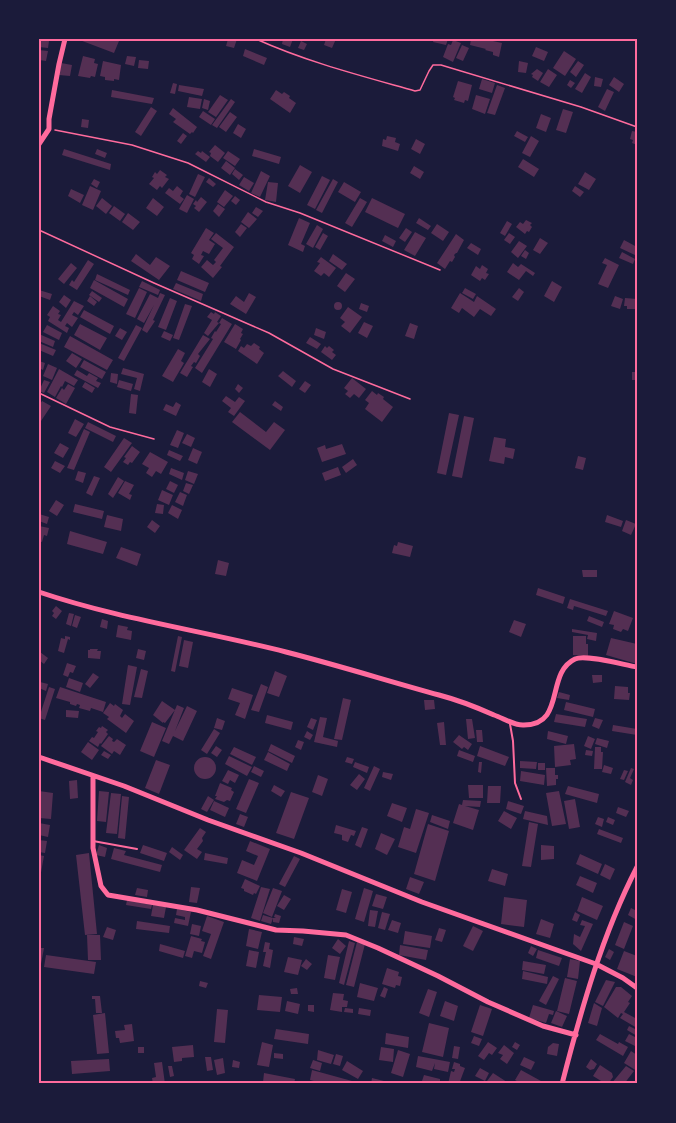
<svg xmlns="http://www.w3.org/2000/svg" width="676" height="1123" font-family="Barlow,sans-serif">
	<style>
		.building { fill: #542f53 }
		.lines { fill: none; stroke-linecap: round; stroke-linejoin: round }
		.path { stroke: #ff6b9d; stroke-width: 1.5 }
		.service { stroke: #ff6b9d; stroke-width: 2 }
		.minor { stroke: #ff6b9d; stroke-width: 5 }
		.neatline { fill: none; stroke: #ff6b9d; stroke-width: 2 }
	</style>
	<rect width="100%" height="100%" fill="#1b1b3a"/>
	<path class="building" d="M77,39H113L119,41L114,53Z
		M228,39H237L234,48L226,46Z
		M283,39H293L290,47L282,44Z
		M326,39H336L332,48L324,45Z
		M434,39H448L446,45L433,42Z
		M471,39H484L502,43L499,57L493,55V52L485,50L486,49L470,45Z
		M39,40L49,41L48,48L39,47Z
		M453,40L461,43L453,62L443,57L448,44L451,45Z
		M301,41L307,44L304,50L298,48Z
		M462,45L469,48L463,61L456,58Z
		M536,47L548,52L544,61L532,56Z
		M245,49L267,58L264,65L243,56Z
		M39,50L48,51L46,61L39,60Z
		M564,51L576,59L565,76L553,68Z
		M83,56L95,59L94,63L98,64L95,77L91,76L90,78L78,76Z
		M127,56L136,57L134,66L125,64Z
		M139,60L149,61L148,69L138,68Z
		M103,61L121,65L119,80L114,79V81L105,80V77L100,76Z
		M519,61L528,63L526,73L518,72Z
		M578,61L584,65L576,77L570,72Z
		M61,63L72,65L70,76L59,75Z
		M537,69L543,73L538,81L532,77L533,75L531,74Z
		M548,69L557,75L549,87L540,82Z
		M585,73L591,77L582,93L575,89Z
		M595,77L603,79L601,87L594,86Z
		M614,77L624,84L619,92L609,85Z
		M482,79L495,83L492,93L479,89Z
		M570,80L575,83L571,88L567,85Z
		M458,81L472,85L468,101L465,100L464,103L454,100L455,98L453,97Z
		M173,83L177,84L175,94L170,93Z
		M179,85L204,89L202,96L178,91Z
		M497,85L505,88L495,115L487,113Z
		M607,89L614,92L605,111L598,107Z
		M112,90L154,98L152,104L111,97Z
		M276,90L282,94L284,92L290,96L289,98L296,103L290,113L270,99Z
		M220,95L228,100L216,117L208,112Z
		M476,95L490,99L485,114L472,109Z
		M189,97L202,99L200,109L187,107Z
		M204,99L210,101L208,110L202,108Z
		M231,99L235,102L217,128L212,125Z
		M151,107L157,111L141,136L135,132Z
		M173,108L197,127L193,133L192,132L190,134L173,122L176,119L169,114Z
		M563,109L573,112L566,133L556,130Z
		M203,111L215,119L211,125L199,117Z
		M230,112L237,117L226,132L219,127Z
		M541,114L551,118L546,132L536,128Z
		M82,119L89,120L88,128L81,127Z
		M238,124L246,129L241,138L233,133Z
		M517,131L528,137L525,142L514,136Z
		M632,131L637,132V145L632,143L633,140L630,139Z
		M183,133L187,136L181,144L177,141Z
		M387,136L396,138L395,142L400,144L398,151L382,146L383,139L386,140Z
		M531,136L539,141L530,157L522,153Z
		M416,139L425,144L420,154L411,149Z
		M215,145L225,153L218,162L210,156L211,153L209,152Z
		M64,149L111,164L110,170L62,155Z
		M97,149L107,153L105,158L95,154Z
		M254,149L281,157L279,164L252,156Z
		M198,151L201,153L202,151L210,157L206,162L195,154Z
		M228,151L240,159L235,166L223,158Z
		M523,159L539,169L534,177L518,167Z
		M226,161L235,168L230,175L221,168Z
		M300,165L312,172L300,193L288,186Z
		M414,166L424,172L420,179L410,173Z
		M235,169L243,175L239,180L232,174Z
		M160,170L167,175L165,177L169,179L162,188L160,186L157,190L149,184L154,178L152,177L155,172L157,174Z
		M261,171L270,176L260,197L251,193Z
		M585,172L596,179L589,190L578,184Z
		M198,174L205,177L195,197L189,194Z
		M322,176L330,180L315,209L307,205Z
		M244,177L254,183L249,191L239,185Z
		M209,178L216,184L213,187L206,182Z
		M94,179L100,182L97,188L91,184Z
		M333,179L338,182L322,213L316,210Z
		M268,182L278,183L276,202L265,200Z
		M344,182L361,192L355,202L338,192Z
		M90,186L101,191L93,210L82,205Z
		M177,186L183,191L180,196L184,199L180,204L165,193L169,188L173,191Z
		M575,186L584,192L580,197L572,191Z
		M71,189L84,195L80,203L68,196Z
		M225,190L233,196L224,207L217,202Z
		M187,195L194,199L187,213L179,209Z
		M235,196L240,200L236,205L231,201Z
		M201,197L207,202L199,212L194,208L196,206L193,204L196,200L197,202Z
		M102,198L112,206L106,214L96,206Z
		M153,198L164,207L157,216L146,208Z
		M360,198L367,202L352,227L345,223Z
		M372,198L405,214L398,228L365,212Z
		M218,204L225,209L219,217L213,211Z
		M114,206L125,214L120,221L109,213Z
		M256,207L263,211L258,217L252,213Z
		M248,212L257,219L249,228L241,222Z
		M128,213L140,222L133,230L122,222Z
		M299,218L310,223L301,244L305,246L303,252L288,245Z
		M419,218L431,226L428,230L416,223Z
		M526,220L532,223L530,225L532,227L529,232L527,231L525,234L516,227L520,222L523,224Z
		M507,221L512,224L505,236L500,233Z
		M241,224L247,228L240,237L235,232Z
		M437,224L449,232L443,241L431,233Z
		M317,225L323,229L313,248L306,244Z
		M206,228L214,233L209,240L215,244L209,254L203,251L201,255L204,256L199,264L192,259L194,255L191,253Z
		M406,228L412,232L405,242L399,238Z
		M415,232L426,238L415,256L404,250Z
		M216,233L234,247L220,266L222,267L213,278L201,267L207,260L213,265L216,262L214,260L223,248L211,239Z
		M323,233L328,236L320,250L315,247Z
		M509,233L515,237L510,244L504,240Z
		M456,234L464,240L457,253H456L454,255L455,257L452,262L450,261L445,269L437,263Z
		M385,235L396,241L393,247L382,241Z
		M540,238L548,243L540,254L533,250Z
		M624,240L637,247V256L620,248Z
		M519,241L527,246L518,258L511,252Z
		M471,243L481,249L478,255L467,248Z
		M525,250L529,253L526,259L521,256Z
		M622,252L635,259L633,264L619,258Z
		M136,254L150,265L156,257L170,266L159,280L131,261Z
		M333,254L347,264L342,270L329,261Z
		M321,257L336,268L329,277L324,273L321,276L314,271L320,263L317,262Z
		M605,258L619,265L608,288L598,284L607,265L602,263Z
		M88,260L94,264L77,290L69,285L72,280L74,282Z
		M71,263L77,268L64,284L58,279Z
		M513,263L518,267L521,264L535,273L533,276L526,271L519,280L507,272Z
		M482,265L488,269L486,273L489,274L485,280L482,278L480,281L471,275L476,266L480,269Z
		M181,271L209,283L205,292L177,280Z
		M346,273L355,279L345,292L337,286Z
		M97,274L130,290L128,295L95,280Z
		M94,280L128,299L124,307L90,288Z
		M142,281L160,290L158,295L139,287Z
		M552,281L562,287L554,302L544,296Z
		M176,283L203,294L201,301L173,289Z
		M139,288L147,292L135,318L126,314Z
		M465,288L476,294L473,299L462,293Z
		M519,288L524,292L518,301L512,297Z
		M39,290L52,294L50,300L39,296Z
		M92,291L102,298L99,302L89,295Z
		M160,293L165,295L153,320L155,321L147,333L142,330L154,305L144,323L137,319L150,294L158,298Z
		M249,293L256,297L246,314L230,304L236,296L244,302Z
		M460,293L474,302L477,296L496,309L491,316L480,309L474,317L462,308L459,313L451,308Z
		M64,295L71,300L66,308L59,302Z
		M90,296L97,302L94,306L87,301Z
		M615,296L623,299L620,309L611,306Z
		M170,298L177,301L166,330L158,327Z
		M625,298L637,299V309H627V306H624Z
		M74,301L84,306L78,315L74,312L72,315L78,318L72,327L67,323L65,326L69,328L67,333L48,321L50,317L47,315L53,306L60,311L58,314L61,315L58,320L61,322Z
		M334 306a4 4 0 1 1 8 0a4 4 0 1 1-8 0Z
		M361,303L369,306L367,312L359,309Z
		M185,304L192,306L179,340L173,338Z
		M348,307L362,317L350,333L341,326L345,322L340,318Z
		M84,310L114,326L110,334L80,317Z
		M211,312L214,314L215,312L221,316L217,322L219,323L208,336L204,333L212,320L207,317Z
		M222,318L232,324L202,373L195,368L213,339L211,338L215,331L216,332L221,324L219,323Z
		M364,322L373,326L367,338L358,333Z
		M410,323L418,326L414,339L405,336Z
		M80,324L107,338L100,350L74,335Z
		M235,324L243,329L241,333L243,334L240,339L241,340L236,349L224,342Z
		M47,325L62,333L59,340L43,332Z
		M136,325L142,328L124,361L118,358Z
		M120,328L127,332L122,340L115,336Z
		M316,328L326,332L324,339L314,335Z
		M164,331L173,335L170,341L161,337Z
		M39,334L55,341L53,347L39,341Z
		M203,335L210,339L198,354L200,356L196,363L194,362L191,366L193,367L187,377L180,373Z
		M70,336L113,360L107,370L64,347Z
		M310,337L321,344L317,349L306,343Z
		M39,343L56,350L53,356L39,350Z
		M254,343L260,347L259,349L264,353L257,364L238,351L241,346L244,348L247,344L251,346Z
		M325,346L327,348L329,346L334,350L332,352L336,355L332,360L321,352Z
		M178,349L185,353L181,361L184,363L173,382L162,376Z
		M72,353L82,359L76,368L66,361Z
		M84,360L106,372L102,379L80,367Z
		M39,361L45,363L43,370L39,368Z
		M48,364L57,368L52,380L43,376Z
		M123,368L144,374L140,391L134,389L137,378L121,374Z
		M59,369L78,380L74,386L65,381L62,387L61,386L55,397L47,392Z
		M209,369L217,374L210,387L202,382Z
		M77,370L87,376L89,373L98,378L96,381L101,383L98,388L74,375Z
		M283,371L296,381L292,387L278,376Z
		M632,372H637V380H632Z
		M111,373L118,374L117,384L110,382Z
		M352,378L366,389L359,398L354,394L350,398L345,394L348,391L344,388Z
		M44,380L50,382L44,393L39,391Z
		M119,380L133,384L131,391L117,387Z
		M305,381L311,385L305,393L299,389Z
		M85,382L95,388L92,393L82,387Z
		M68,384L75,388L66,404L56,398L62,388L64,390Z
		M238,384L243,388L239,393L235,389Z
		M372,391L377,395L378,393L384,397L383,399L393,407L382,422L365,409L369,403L365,400Z
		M131,394L138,395L136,414L129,413Z
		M226,396L235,402L239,397L245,401L234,416L228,412L231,408L222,401Z
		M42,401L51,406L41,421L39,419V406Z
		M275,401L283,407L281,411L272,405Z
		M176,402L181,405L176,416L163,410L166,404L173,407Z
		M240,412L266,432L274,422L285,430L270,450L232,422Z
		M449,413L459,415L446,475L437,473Z
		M464,416L474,418L462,478L452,476Z
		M75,419L84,424L76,437L68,433Z
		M88,422L116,436L113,442L85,428Z
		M84,429L90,432L74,470L67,468Z
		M177,430L184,433L178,448L170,445Z
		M187,434L195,438L191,447L182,443Z
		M494,437L506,439L505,447L515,449L513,459L505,457L504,464L489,461Z
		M124,438L132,443L111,472L104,467Z
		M60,443L69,448L63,458L54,453Z
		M342,444L346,454L322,462L317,448L325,445L326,449Z
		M132,446L140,452L132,463L130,462L128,465L123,462L126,458L124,457Z
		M193,448L202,452L197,464L188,460Z
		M169,450L183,456L180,461L167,455Z
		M150,452L168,462L161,474L156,471L152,477L146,473L149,468L142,464Z
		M578,456L586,458L583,470L575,468Z
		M353,459L357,465L346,473L342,467Z
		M55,461L65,466L60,473L51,468Z
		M338,467L341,475L325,481L322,473Z
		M171,468L184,473L182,480L169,474Z
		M78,471L86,473L83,483L75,480Z
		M188,471L198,474L194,484L185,480Z
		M94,476L100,478L92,496L86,493Z
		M118,477L124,481L113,498L108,494Z
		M125,481L134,485L129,494L132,495L130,500L118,493Z
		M170,481L178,485L174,493L166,489Z
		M186,483L193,485L189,494L183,491Z
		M162,490L173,495L169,505L158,500Z
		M180,492L187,495L183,506L175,502Z
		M56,500L64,505L57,516L49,511Z
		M75,504L104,511L102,519L73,512Z
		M157,504L164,505L163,514L155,513Z
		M172,505L182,510L178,519L168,513Z
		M39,514L49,517L47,524L39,521Z
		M107,515L123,519L121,531L104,527Z
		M607,515L623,521L621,527L605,522Z
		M152,520L160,526L155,533L147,527Z
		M626,520L636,524L631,535L622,531Z
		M39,526L49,528L47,536L44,535L42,542L39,541Z
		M70,531L107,542L103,554L67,544Z
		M398,542L413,546L410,557L392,553L394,545L397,546Z
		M121,547L141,554L137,566L116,558Z
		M218,560L229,563L226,576L215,574Z
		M582,570H597V577H583Z
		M538,588L565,597L563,604L536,595Z
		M570,599L608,611L606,616L574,606L573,610L567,608Z
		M56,606L62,611L56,619L52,616L54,613L52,611Z
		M614,611L633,618L628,631L623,629L621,632L613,629L614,625L609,624Z
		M69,613L74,614L71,626L66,624Z
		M75,615L81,617L77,628L72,626Z
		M589,616L604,622L602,627L587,621Z
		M102,619L108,621L107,629L100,627Z
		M514,620L526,624L521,637L509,632Z
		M118,625L128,627L127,630L132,631L131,640L116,637Z
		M572,629L597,633L596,641L587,639L588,635L572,632Z
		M65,636L70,637V640L68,639L64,653L58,651L61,638L65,639Z
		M178,636L182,637L175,672L171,671Z
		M573,636H586V644H588V656L573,655Z
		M611,638L637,644V664L606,655Z
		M184,640L193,642L188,668L179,666Z
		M90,649H98L97,651H101L100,659L88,658V650H90Z
		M138,649L146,651L144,660L136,658Z
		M40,652L48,658L44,664L39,660Z
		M67,663L76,666L73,673L70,672L68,677L63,675Z
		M128,665L137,667L130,705L122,704Z
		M141,669L148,671L142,698L134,697Z
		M275,671L287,676L279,697L267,693Z
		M93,673L99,677L90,688L85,684Z
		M592,675H602V682L593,683Z
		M69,678L83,683L80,692L66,687Z
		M40,682L48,684L46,691L39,688Z
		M261,684L268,687L259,712L251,710Z
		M615,686L628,687V693H630L629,700L614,699Z
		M49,687L55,689L45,720L39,718Z
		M60,687L106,702L103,712L91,708L90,711L79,708L80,705L77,704L76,706L70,704V702L56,698Z
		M232,688L253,695L245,719L235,715L240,703L228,699Z
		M559,692L570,695L569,700L557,698Z
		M343,698L351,700L342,740L334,739Z
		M424,700H434L435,709L425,710Z
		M162,701L175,710L165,723L163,722V723L153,715Z
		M566,702L595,709L593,717L564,710Z
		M110,703L114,706L115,704L123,710L120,716L122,718L125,714L134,721L126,733L107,719L109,717L103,713Z
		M177,705L184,708L175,731L187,706L197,711L183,741L173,736L169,744L162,741Z
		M66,710L79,711L78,718L66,717Z
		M556,714L587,719L585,727L554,722Z
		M267,715L293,722L291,730L265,723Z
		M320,717L327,718L323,737L338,741L337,747L314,742Z
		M217,718L225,721L222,730L214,728Z
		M311,718L317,720L313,730L307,727Z
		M595,718L603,720L599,729L592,726Z
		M466,719H472L475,738L468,739Z
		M152,722L166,728L154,757L140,751Z
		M444,722L446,745H440L437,723Z
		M613,725L637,729V735L612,731Z
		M102,726L108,730L106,732L108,734L101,744L100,743L98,747L89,741L92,737L94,738L98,732L96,731L99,727L101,728Z
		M214,729L220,733L207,754L201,750Z
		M476,730H482L483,742H477Z
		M307,731L313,735L310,740L304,737Z
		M548,731L568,736L566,744L547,739Z
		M459,735L472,744L468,750L464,747L462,749L453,742Z
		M109,736L113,739L112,741L114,742L117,739L126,745L120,755L114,751L112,754L101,746Z
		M588,736L595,739L591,749L584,746Z
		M597,738L609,741L607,748L595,744Z
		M298,740L304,742L301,750L295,747Z
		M88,742L99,750L92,760L81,752Z
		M271,744L295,756L292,763L268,751Z
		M574,744L576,759L570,760L571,765L555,767L554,746Z
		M216,746L222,750L217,757L211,753Z
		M480,746L509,757L505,766L477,756Z
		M234,747L256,757L252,765L230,754Z
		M595,747H601V752H603L602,769H594Z
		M459,750L475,756L473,762L457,756Z
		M586,750L593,751L592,756L585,755Z
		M104,751L111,755L108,759L101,755Z
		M268,752L290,764L287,771L264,760Z
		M229,756L252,767L247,776L225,764Z
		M194 768a11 11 0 1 1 22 0a11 11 0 1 1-22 0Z
		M347,757L354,759L352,764L345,762Z
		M156,760L170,765L159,794L145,788Z
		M520,761L537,762L536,769L520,768Z
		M355,762L369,767L367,773L353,767Z
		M479,762H482L481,773L478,772Z
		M538,763H545V770H538Z
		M604,765L613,768L611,774L602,772Z
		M254,766L264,771L261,777L251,772Z
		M374,766L380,769L370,791L364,788Z
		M546,768H555V775H558V779H556V785L547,786Z
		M631,768L634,769L630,778L633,780L631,785L625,782Z
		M228,770L239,775L235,783L230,780L228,784L222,781Z
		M624,770L628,771L624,780L620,779Z
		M521,771L545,775L544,785L520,781Z
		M383,772L393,774L391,780L382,777Z
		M359,774L365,779L357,790L350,785Z
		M318,775L328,779L322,796L312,792Z
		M249,779L259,783L246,813L236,809Z
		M77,780L78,798L70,799L69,781Z
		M220,783L232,788L231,790L234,792L230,801L227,800L224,802L215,799L217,796H215Z
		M274,785L285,791L281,797L271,791Z
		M468,785H483V798H469Z
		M488,786H501L500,803H487Z
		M568,786L599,794L597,803L565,794Z
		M39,791L53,793L51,819L39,818Z
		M99,791L109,792L106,822L97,821Z
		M559,791L566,824L552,826L546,793Z
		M291,792L309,798L294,839L276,833Z
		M111,793L121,794L117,834L106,833Z
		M122,796L129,797L125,839L118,838Z
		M208,796L214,800L207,812L201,809Z
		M575,799L580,827L569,829L564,801Z
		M463,800L481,801L480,807L465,806L479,810L473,830L453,823L459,804L462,805Z
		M214,801L229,808L225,817L210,810Z
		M508,801L524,806L521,814L506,809Z
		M392,803L407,808L402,822L387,816Z
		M618,807L629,811L626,817L616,813Z
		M416,809L429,813L416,853L398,847L404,827L410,829Z
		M504,811L517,818L511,829L498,821Z
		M525,811L547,816L548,825L523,819Z
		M240,814L248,817L244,827L236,824Z
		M432,815L450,821L448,829L430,822Z
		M598,817L604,819L602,827L595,824Z
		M608,817L615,820L613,825L606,822Z
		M529,822L538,824L531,867L522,866Z
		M39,823L50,825L48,837L39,835Z
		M428,824L449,831L435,881L414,874Z
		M336,825L356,831L354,836L351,835L348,842L342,840V835L334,833Z
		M362,827L368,829L361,848L355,845Z
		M200,828L206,832L202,838L203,841L197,849L202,852L197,859L184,850Z
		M599,829L623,838L621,843L597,834Z
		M381,833L395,839L387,855L375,849Z
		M39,840L47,841L45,853L39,852Z
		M250,841L270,849L257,881L237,873L242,860L254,865L258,856L246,851Z
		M99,845L107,848L105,857L96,855Z
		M143,845L167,853L164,861L140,853Z
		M541,845L554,846V859L541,860Z
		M172,847L183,855L180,860L169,852Z
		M114,848L126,851L124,855L162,865L160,872L111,859Z
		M89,853L97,934L85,935L76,855Z
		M205,853L228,858L227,864L204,860Z
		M580,854L602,864L598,874L576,864Z
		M39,855L44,856L40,878H39Z
		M294,856L300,859L285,887L279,884Z
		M605,864L615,869L610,880L600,875Z
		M492,869L508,874L505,886L488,881Z
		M580,876L597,883L593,893L576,885Z
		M410,877L424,882L419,894L406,889Z
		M245,879L260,886L256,894L254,893L253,895L244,891V889L241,888Z
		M191,887L200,888L197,903L189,902Z
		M261,887L270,889L260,921L251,918Z
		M137,888L148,890L147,897L135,895Z
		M273,888L282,891L272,917L263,913Z
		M364,888L373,891L364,922L355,919Z
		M342,889L352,892L346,913L336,910Z
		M376,894L387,897L383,909L372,906Z
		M284,895L291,899L284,910L277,906Z
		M504,897L527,900L524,927L501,924Z
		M582,897L603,906L597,920L577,911Z
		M127,900L152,905L151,909L126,905Z
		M153,905L166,907L164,918L151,916Z
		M631,908L637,911V920L628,915Z
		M177,909L191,912L188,926L174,923L175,918L185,920V917L176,915Z
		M370,910L378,911L375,927L368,926Z
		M382,912L390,914L385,930L378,928Z
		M575,912L580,915L577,922L572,920Z
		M275,914L281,916L279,923L273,922V918H276L274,917Z
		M263,915L273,918L271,924L261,921Z
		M207,916L224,922L211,959L203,956L211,934L202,931Z
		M541,919L554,924L550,938L536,934Z
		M392,920L401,923L398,933L388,930Z
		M582,920L593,924L581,951L573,944L574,934L580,937L585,926L580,925Z
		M137,921L170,926L169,933L136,929Z
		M624,922L633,926L624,949L615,945Z
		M192,924L201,926L199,936L190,934Z
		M473,926L483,931L473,951L463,946Z
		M107,927L116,930L113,940L103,937Z
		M439,928L446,930L442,942L435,940Z
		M249,929L262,932L258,949L246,946Z
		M405,931L432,936L430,948L403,944Z
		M87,935H100L101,960H88Z
		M191,936L202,939L201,941L205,942L202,953L194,951L192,958L185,956Z
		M294,937L304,939L302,946L293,944Z
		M338,939L346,946L340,954L332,948Z
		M349,941L355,943L344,985L339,983Z
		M265,942L270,943L269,949L273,950L270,968L263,966L266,952H263Z
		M357,942L365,944L354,987L346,985Z
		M160,944L185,951L183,958L159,951Z
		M400,945L428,950L426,960L399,955Z
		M531,946L537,949L533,956L528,953Z
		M39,948H44L41,964H39Z
		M609,949L614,952L610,960L605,957Z
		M249,950L259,952L256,968L246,966Z
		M538,950L562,958L559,966L536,958Z
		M624,951L637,956V977L617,969Z
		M46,955L96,962L94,974L44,967Z
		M328,955L340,957L335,980L324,978Z
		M288,957L302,960L298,975L284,972Z
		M306,959L312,964L307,970L301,966Z
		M570,959L580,961L578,979L567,977Z
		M523,961L546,965L544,974L522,970Z
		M387,968L399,972L398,976L402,977L400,986L396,985L395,988L382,984Z
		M523,971L548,977L547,984L522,979Z
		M553,976L559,979L546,1005L539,1001Z
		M565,978L577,981L569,1014L557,1011Z
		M606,980L615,982L603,1006L595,1002Z
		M200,981L208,983L206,988L199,986Z
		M360,983L378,988L374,1001L357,997Z
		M384,987L388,989L385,998L380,996Z
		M616,987H621L632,996L628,1002L630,1003L624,1012L637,1019V1028L620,1018L623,1014L621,1013L618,1018L604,1007Z
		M297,988L298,994H291L290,989Z
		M428,989L437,992L429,1017L419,1013Z
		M333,993L344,994L343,1000L348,1001L347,1007H342V1012L330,1010Z
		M259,995L282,997L280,1012L257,1010Z
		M92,996H100L102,1013H96L95,999H92Z
		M287,1001L300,1004L298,1014L285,1011Z
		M445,1001L458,1006L454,1021L440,1016Z
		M594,1003L602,1008L597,1026L588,1023Z
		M308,1005H314V1012L308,1011Z
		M480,1005L492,1009L483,1036L471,1032Z
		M533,1005L554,1011L553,1015L549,1014L546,1023L529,1018Z
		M345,1008L353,1009V1013L344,1012Z
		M359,1008L371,1010L370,1016L358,1014Z
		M217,1009L228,1010L225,1043L214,1042Z
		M556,1011L567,1016L562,1027L551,1023Z
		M105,1013L109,1053L97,1054L93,1015Z
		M429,1023L449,1028L443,1057L422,1052Z
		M132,1024L134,1041L120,1043L119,1038H116L115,1031L125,1030L124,1025Z
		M629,1026L637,1030V1036L627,1030Z
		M276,1029L309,1034L308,1044L274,1039Z
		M386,1033L409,1037L408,1048L385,1044Z
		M600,1034L618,1044L619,1042L628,1047L623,1056L596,1040Z
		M629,1034L637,1038V1047L625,1041Z
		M474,1036L482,1039L479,1046L471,1043Z
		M262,1042L273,1045L269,1067L257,1065Z
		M488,1042L497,1048L492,1055L489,1053L484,1060L478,1056Z
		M515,1042L520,1045L517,1050L512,1047Z
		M553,1043L559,1044L557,1056L547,1054L548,1047Z
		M193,1045L194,1057L182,1058V1061L174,1062L172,1047Z
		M504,1045L514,1053L507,1064L500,1059L503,1055L498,1053Z
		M454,1046L460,1047L458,1059L452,1058Z
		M138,1047H144V1053H138Z
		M381,1047L394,1049L393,1062L379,1060Z
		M318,1050L334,1055L331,1064L317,1060Z
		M398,1050L410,1054L403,1077L391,1073Z
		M631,1051L637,1055V1071L624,1063Z
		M274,1053L283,1054V1059L274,1058Z
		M336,1054L343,1056L340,1066L333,1064Z
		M418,1056L450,1062L448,1072L434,1069L435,1063L432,1071L416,1067Z
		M205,1057H211L213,1070L207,1071Z
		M524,1057L535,1062L531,1070L520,1065Z
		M223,1058L225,1073L217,1075L214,1060Z
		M109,1059L110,1071L72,1074L71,1061Z
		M591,1059L597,1064L594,1069L590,1070L586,1067Z
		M233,1060L240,1062L239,1068L232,1067Z
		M313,1060L322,1063L320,1071L310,1068Z
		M347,1061L363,1071L358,1079L342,1070Z
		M162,1062L165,1084H153L152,1078L156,1077L154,1063Z
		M454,1062L460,1064V1066L465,1068L459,1084H448L451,1071L454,1072L455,1069H452Z
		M600,1065L612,1073L613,1077L608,1084H606L593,1076Z
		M168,1066H172L174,1076L170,1077Z
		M626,1066L634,1071L624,1084H611Z
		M480,1068L489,1073L485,1081L475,1076Z
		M312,1070L352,1081L351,1084H325L310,1080Z
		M521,1070L541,1081L539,1084H522L515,1080Z
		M264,1073L295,1079L294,1084H274L263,1082Z
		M493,1073L510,1084H492L487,1081Z
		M424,1075L440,1079V1082L446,1084H421Z
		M372,1078L384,1081L383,1084H371Z"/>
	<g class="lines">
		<path class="path" d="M256,39C307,62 362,76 415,91L420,90L429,71L433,65H441L581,107L637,127
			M55,130L132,145L188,163L266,202L300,213L440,270
			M39,230L154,283L269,333L333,369L410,399
			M39,393L110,427L154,439"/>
		<path class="service" d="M510,724L513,741L515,783L521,799
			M93,841L137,849"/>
		<path class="minor" d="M39,144L49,129V119L59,64L65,39
			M39,592C119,619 204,631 286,652C337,665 388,681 439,695C458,700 476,707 494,715C503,718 515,726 524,725C566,725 545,673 575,659C586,654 624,665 637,667
			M39,757L124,786L208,820L301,853L422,902L596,964L623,978L637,988
			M93,776V848L101,886L108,895L197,910L276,930L303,931L346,935L378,948L438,976L488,1002L543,1026L576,1035
			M562,1084C581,1010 602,935 637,867"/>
	</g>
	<rect width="676" height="1123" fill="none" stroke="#1b1b3a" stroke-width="81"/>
	<rect x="40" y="40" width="596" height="1042" class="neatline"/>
</svg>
